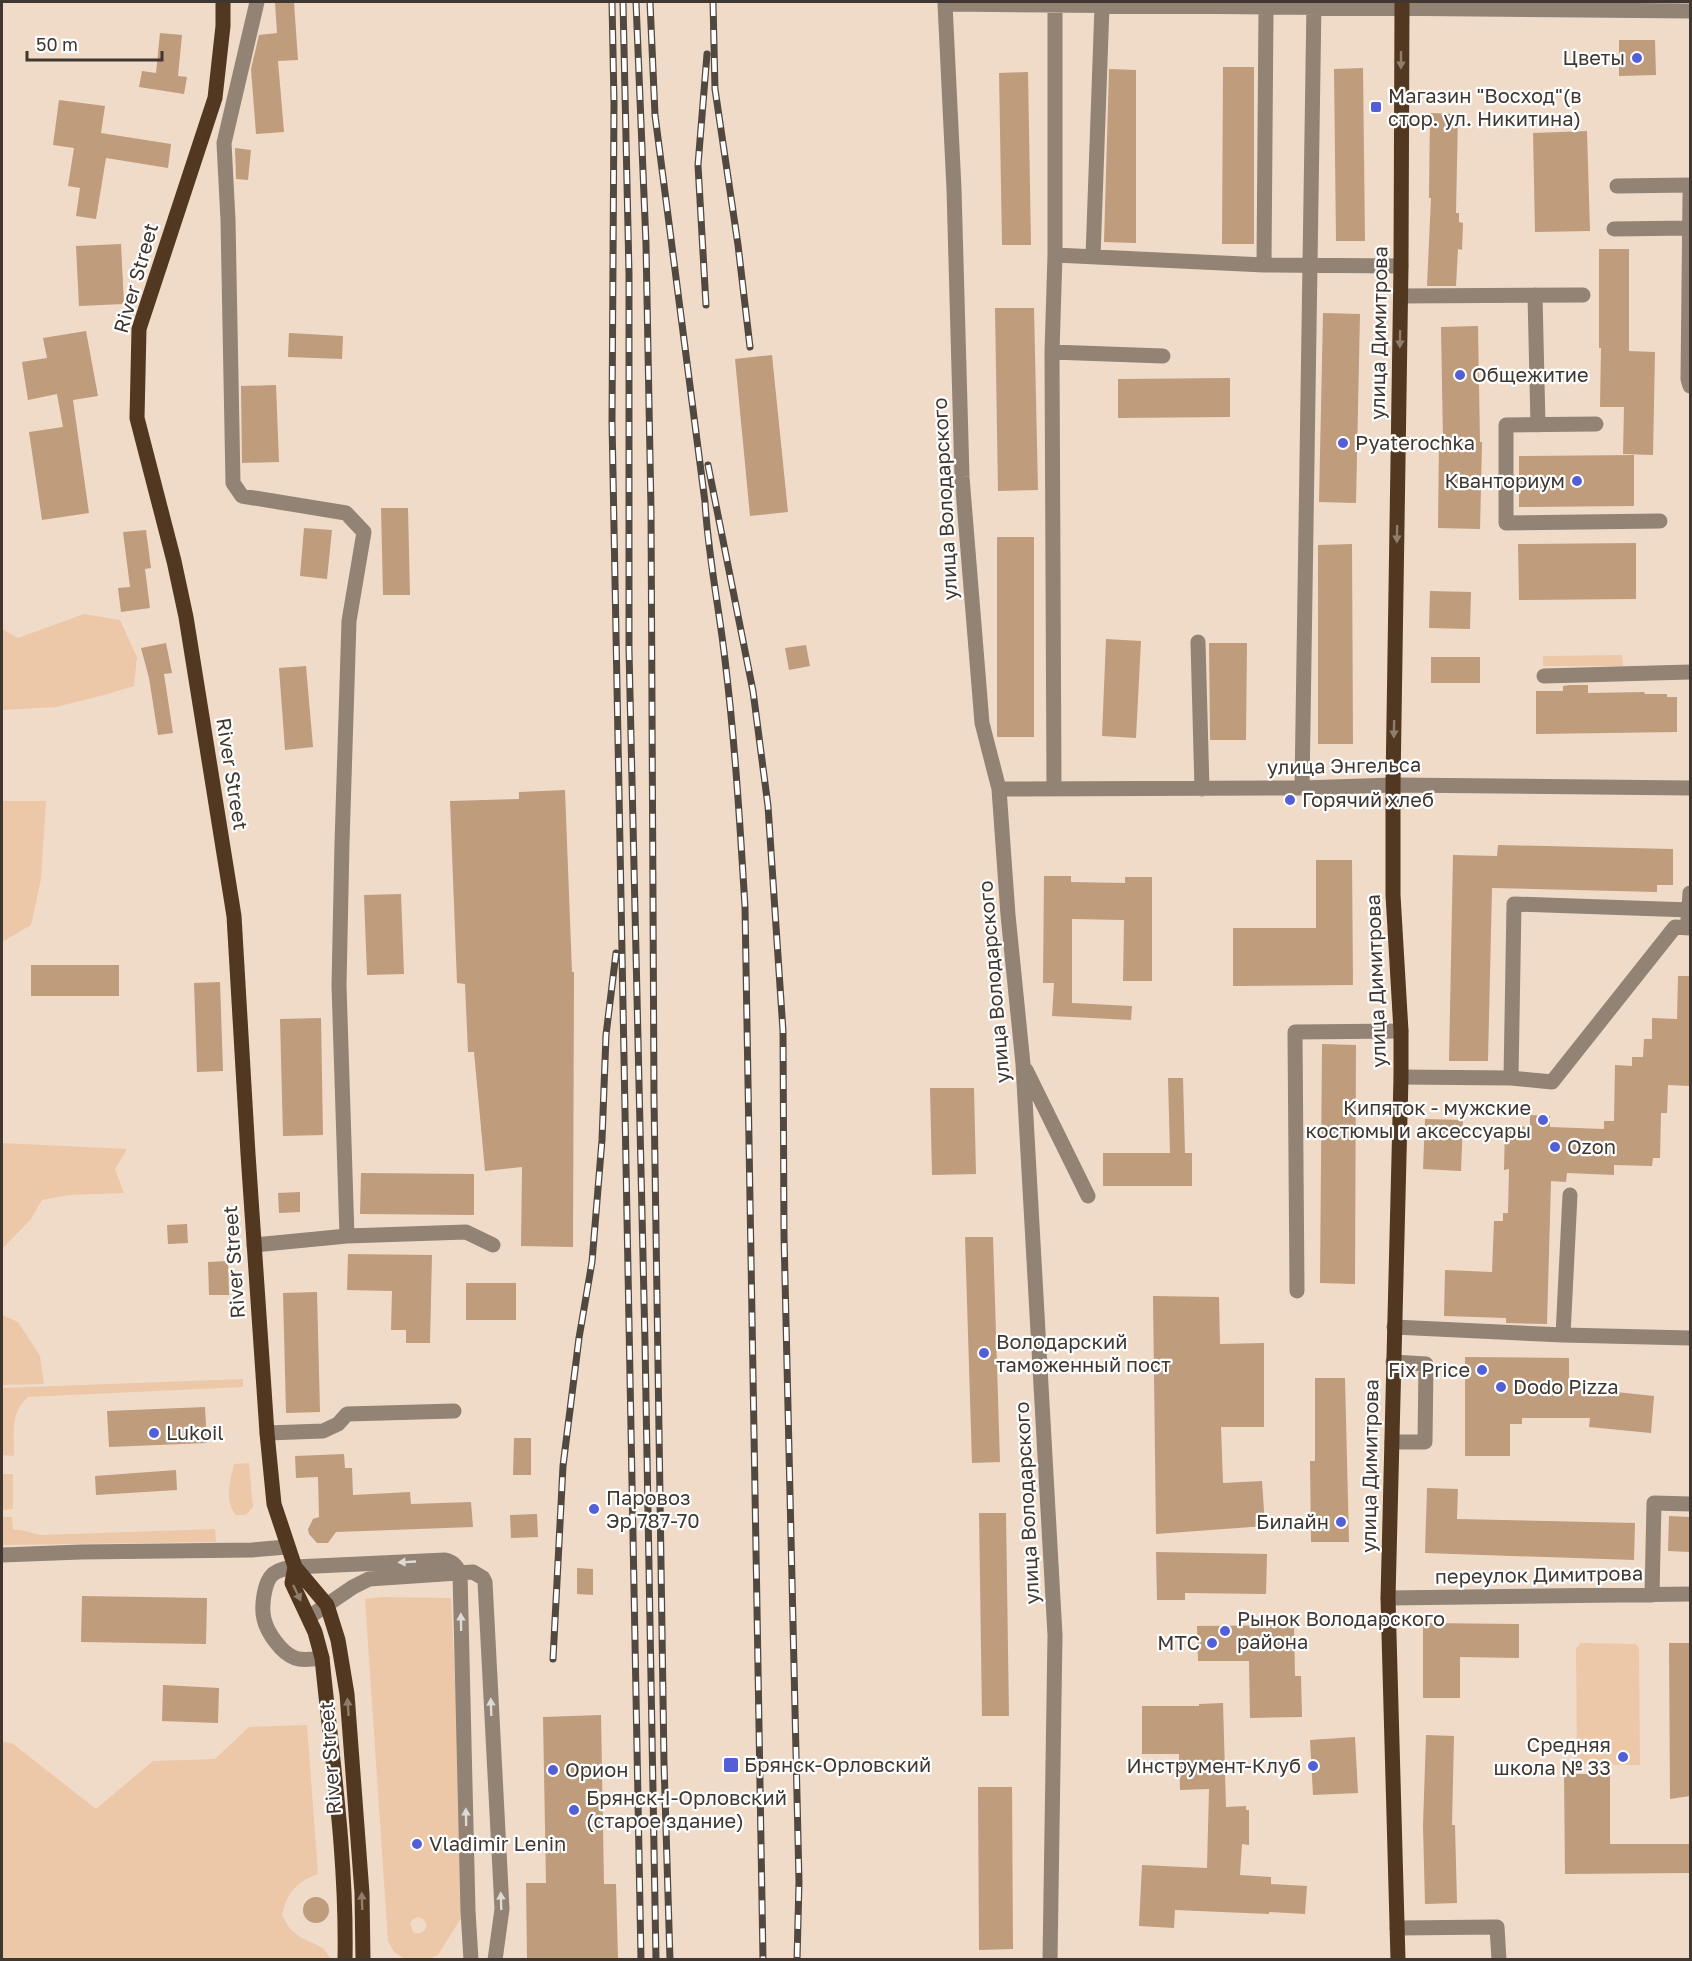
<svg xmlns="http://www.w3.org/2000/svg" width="1692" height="1961" font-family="'Golos Text',sans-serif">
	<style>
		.green { fill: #ecc8a8; fill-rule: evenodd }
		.building { fill: #bf9c7c }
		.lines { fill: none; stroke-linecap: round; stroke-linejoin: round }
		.minor { stroke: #928375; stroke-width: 15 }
		.major { stroke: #523820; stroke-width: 15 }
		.rail-casing { stroke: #514840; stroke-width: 7 }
		.rail { stroke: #fff; stroke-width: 4.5; stroke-dasharray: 14; stroke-linecap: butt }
		.oneway { fill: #8f7e6e }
		.oneway2 { fill: #dedad6 }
		.poi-dot { fill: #535fd6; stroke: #fff; stroke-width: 2 }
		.labels { text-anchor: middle; stroke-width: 4.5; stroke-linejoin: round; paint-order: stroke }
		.poi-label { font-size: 20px; fill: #3f3730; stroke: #fff; text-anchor: start }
		.street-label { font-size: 20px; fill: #3f3730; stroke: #fff }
	</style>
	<rect width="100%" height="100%" fill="#f0dbc9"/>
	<path class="green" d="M84,614L120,620L137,657L134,686L104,695L56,707L2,710V629L18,638Z
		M1622,655L1623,666H1543V656Z
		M46,801L41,879L31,925L2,942V801Z
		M2,1143L127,1149L115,1169L124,1193L69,1195L42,1200L31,1219L2,1249Z
		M2,1315L18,1322L40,1356L44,1384L2,1385Z
		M243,1379V1387L28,1397C10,1412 14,1434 14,1456L2,1455V1388Z
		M249,1463L253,1507L246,1515H236C224,1501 230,1481 234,1464Z
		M2,1474H13V1509L2,1510Z
		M2,1517H12L13,1530C24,1529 32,1534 42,1535L215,1529L216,1542L2,1545Z
		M381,1597L451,1598L461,1804L463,1915L438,1955L428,1959H405L394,1952L388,1941L365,1599ZM418,1917C431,1920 428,1936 414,1933L410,1924L413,1919Z
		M1581,1643L1635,1644L1639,1647L1640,1765L1577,1764L1576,1648Z
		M307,1725L318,1874C296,1882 287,1893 282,1915L290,1929L300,1937L323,1948L331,1959H2V1742L12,1743L96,1809L153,1761L215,1759L249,1727Z"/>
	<path class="building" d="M275,2H294L298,60L278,61L284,132L256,134L251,69L259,35L277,33Z
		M160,33L182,35L178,76L187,77L184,94L139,87L142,71L156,73Z
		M1619,40H1655L1656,75L1619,76Z
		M1223,67H1254V244H1222Z
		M1363,68L1365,241H1336L1334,69Z
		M1109,69L1136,70V243L1104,242Z
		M1028,72L1031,245H1002L999,73Z
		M59,100L105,106L101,133L171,144L168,168L106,158L96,219L76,216L80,188L68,186L74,148L53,145Z
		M1430,113L1458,114L1456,213H1459V222L1463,223L1462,250L1458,249L1456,286H1427L1431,198H1429Z
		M1587,131L1590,231L1535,232L1533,133Z
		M235,148L251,150L248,180L236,179Z
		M121,244L124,304L79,306L76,246Z
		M1599,249H1629V351L1655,352L1653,455L1623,454L1624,407H1600L1601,348H1599Z
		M995,308H1034L1038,490L998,491Z
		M1323,313L1360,314L1356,503L1319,502Z
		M1478,326L1480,442H1482L1480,529L1438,528L1439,441H1443L1441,327Z
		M86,331L98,396L73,400L89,513L42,520L29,432L63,427L57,394L28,400L22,362L47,358L43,338Z
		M289,333L343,336L342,359L288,357Z
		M772,355L788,512L750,516L735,359Z
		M1230,378V417L1118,418V379Z
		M276,385L279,462L242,463L241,386Z
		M1634,455V506L1519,507V456Z
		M381,508H408L410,595H383Z
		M304,528L332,530L327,579L300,576Z
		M146,530L151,568L145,569L150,608L121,612L118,588L130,587L123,532Z
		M997,537H1034V737H997Z
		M1636,543V599L1519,600L1518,544Z
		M1352,544L1353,744H1318V545Z
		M1430,591L1471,592L1470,629L1429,628Z
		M1106,639L1141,641L1136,738L1102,736Z
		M166,643L172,673L164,674L173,733L158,735L149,678L141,648Z
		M1209,643H1247L1246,740H1210Z
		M806,645L810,666L789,670L785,648Z
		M1431,657H1480V683H1431Z
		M306,666L313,747L285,750L279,668Z
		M1570,685H1588V693L1644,692L1645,694H1667V697H1677V732L1536,734V691H1563V686Z
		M565,790L572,972H574L573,1247L521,1246L522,1167L485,1171L474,1052H468L465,984L457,983L450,801L519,799V792Z
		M1498,845L1673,849V885H1657V892L1492,888L1488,1061H1449L1453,855L1497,856Z
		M1316,860H1352L1353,985L1233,986V928H1316Z
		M1044,876H1071V882L1125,883V877H1152V981H1123L1124,920L1072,919V1003L1132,1006L1131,1020L1052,1016L1054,983H1043Z
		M401,894L404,974L367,975L364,895Z
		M31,965H119V996H31Z
		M1678,976H1690V1086L1668,1085L1667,1113H1661L1660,1158H1653L1652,1166L1614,1165V1175L1567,1173L1566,1182L1551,1181L1547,1324L1506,1323V1318L1444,1316L1445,1270L1492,1272L1494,1221H1503V1213H1508L1509,1169L1504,1170L1505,1126L1530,1127V1115L1550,1116V1127L1604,1129V1121H1614L1615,1065L1632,1066V1057H1643L1644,1039H1652V1018L1677,1019Z
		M220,982L223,1071L197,1072L194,983Z
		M321,1018L323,1135L283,1136L280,1019Z
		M1322,1044L1356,1045L1355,1284L1320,1283Z
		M1168,1078H1183L1185,1153H1192V1186H1103V1153H1170Z
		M930,1088H974L976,1174L932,1175Z
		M1425,1119L1463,1120L1461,1171L1423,1169Z
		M361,1173L474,1174V1215L360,1214Z
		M300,1192V1212L279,1213L278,1193Z
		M187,1224L188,1243L168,1244L167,1225Z
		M965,1237H993L1000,1462L972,1463Z
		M348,1254L432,1255L430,1343H406V1330H391L392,1291L347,1290Z
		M228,1261L229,1295H209L208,1262Z
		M466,1283H516V1320H466Z
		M317,1292L320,1412L286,1413L283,1293Z
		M1153,1296L1219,1297L1220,1344L1264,1343V1427H1221L1223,1483L1262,1481L1265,1526L1156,1534Z
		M1465,1357L1569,1358V1387L1654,1396L1651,1433L1589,1427L1590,1418H1522V1424H1510V1456H1465Z
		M1315,1378H1345L1349,1542H1311L1310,1461H1315Z
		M205,1407L207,1443L109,1447L107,1411Z
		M514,1438H531V1475H513Z
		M344,1454L345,1468H352L353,1495L410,1492L411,1504L471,1502L473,1527L336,1532L328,1543H317L309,1534L308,1529L313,1519L319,1517L318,1477L296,1478L295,1456Z
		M176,1470L177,1490L96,1495L95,1476Z
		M1427,1488L1458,1489L1457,1519L1635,1523L1634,1560L1425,1553Z
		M979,1513H1006L1009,1716H982Z
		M537,1514L538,1537L511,1538L510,1515Z
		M1669,1516L1690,1517V1552L1668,1551Z
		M1156,1552L1267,1554L1266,1594L1185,1593V1600H1157Z
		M577,1568L593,1569V1595L577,1594Z
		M82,1596L207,1598L206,1644L81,1642Z
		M1423,1623L1519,1624V1658L1460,1657V1698H1423Z
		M1294,1625L1295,1676H1301L1302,1717L1250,1718L1249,1661H1198L1197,1626Z
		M1669,1643H1690V1796L1670,1799Z
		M163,1685L219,1688L218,1723L162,1721Z
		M1223,1703L1226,1807L1246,1806V1810H1249V1845L1242,1844L1240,1875L1271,1877V1884L1307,1886L1305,1914L1269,1912V1914L1175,1910L1174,1928L1139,1926L1142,1865L1207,1868L1209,1789L1180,1790L1179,1754H1142V1706H1199V1704Z
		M601,1715L604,1884H616L618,1959H527L526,1883H546L543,1717Z
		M1426,1735L1454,1736L1452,1825H1455L1457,1903L1425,1904L1423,1826Z
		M1355,1737L1358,1793L1313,1795L1310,1740Z
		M1564,1774H1610V1844H1690V1873L1565,1874Z
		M978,1787H1012L1013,1949L979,1950Z
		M303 1910a13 13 0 1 1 26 0a13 13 0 1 1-26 0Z"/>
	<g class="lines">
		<path class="minor" d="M1617,186L1690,185
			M1690,194L1688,379L1690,386
			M1614,229L1689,228
			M1055,255L1264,265L1401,266
			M1093,257L1102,6
			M1264,265L1266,8
			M1535,295L1538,425
			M1401,296L1583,295
			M1052,352L1163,356
			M1596,424L1506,425V523L1660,521
			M1198,642L1202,789
			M1544,676L1690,672
			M1302,788L1314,2
			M999,789L1302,788L1393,785L1690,788
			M1054,789L1052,352L1055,255V2
			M1688,920L1690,893
			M1026,1070L1088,1196
			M1401,1077L1511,1078L1552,1082L1675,927L1690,928
			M1511,1078L1514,904L1690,910
			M347,1236L466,1232L493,1245
			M254,1245L347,1236L339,985L342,843L349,621L364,532L346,513L242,496L233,483L228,220L224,143L257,2
			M1297,1291L1295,1032L1401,1031
			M1394,1327L1563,1335L1690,1338
			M1563,1335L1570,1195
			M267,1433L323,1431L338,1424L347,1414L454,1411
			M1392,1442H1425L1426,1364L1393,1362
			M2,1555L81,1552L252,1550L287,1547
			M1652,1595L1654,1503L1690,1504
			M1388,1598L1690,1594
			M309,1617L353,1587L369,1579L473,1572L483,1578L485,1582L502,1909L495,1960
			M322,1658C314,1659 303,1661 295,1658C281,1653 267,1632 264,1619C261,1607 264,1582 273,1574C279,1569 287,1568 295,1567L445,1560C453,1562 456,1565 460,1573L468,1911L471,1960
			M1397,1928L1497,1927L1499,1960
			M1050,1960L1055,1635L1023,1064L1008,915L999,789L982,723L962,477L954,189L945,4L1690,11"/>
		<path class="major" d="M223,2V26L215,98L139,329L137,418L174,561L186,617L234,916L248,1154L267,1433L274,1504L295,1567L327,1605L338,1640L347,1694L362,1893L363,1960
			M295,1567L292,1583L315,1632L322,1658C332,1758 347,1859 345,1960
			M1398,1960L1388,1598L1401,1077V1031L1393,895V785L1401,266L1402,2"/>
		<g class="rail-casing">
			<path id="rail" d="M612,2L614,103L612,421L641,1960
				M623,2L629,274V650L645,1343L656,1960
				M636,2L646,244L651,510L654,1098L664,1763L670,1960
				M650,2L655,115L705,502C708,555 719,607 725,660C735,742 740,824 745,907L763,1960
				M713,2L715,89L738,245L750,347
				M706,305L698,165L707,54
				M708,465L753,691L768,806L783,1031L784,1235L799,1882L797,1960
				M553,1659L563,1466L579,1338L592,1262L602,1140L606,1035L616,953"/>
		</g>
		<use href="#rail" class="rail"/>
	</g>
	<defs><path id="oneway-solid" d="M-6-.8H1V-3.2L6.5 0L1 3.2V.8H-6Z" transform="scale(1.5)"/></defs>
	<g class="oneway">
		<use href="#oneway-solid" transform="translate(1401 60) rotate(90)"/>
		<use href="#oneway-solid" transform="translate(1400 339) rotate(91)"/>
		<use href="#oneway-solid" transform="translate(1397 534) rotate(91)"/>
		<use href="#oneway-solid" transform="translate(1394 729) rotate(91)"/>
		<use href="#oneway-solid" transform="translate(297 1593) rotate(64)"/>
		<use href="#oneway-solid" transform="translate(348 1707) rotate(-94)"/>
		<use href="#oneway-solid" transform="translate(362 1901) rotate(-92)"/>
	</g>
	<g class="oneway2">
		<use href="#oneway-solid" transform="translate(407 1562) rotate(177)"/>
		<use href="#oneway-solid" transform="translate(461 1622) rotate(-91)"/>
		<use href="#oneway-solid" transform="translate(491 1707) rotate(-92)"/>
		<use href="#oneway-solid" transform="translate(466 1817) rotate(-91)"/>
		<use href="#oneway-solid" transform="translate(501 1901) rotate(-92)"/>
	</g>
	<g class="poi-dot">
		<circle cx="1637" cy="58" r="6"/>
		<rect x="1370" y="101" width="12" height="12" rx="3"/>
		<circle cx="1460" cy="375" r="6"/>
		<circle cx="1343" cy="443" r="6"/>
		<circle cx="1577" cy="481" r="6"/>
		<circle cx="1290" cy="800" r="6"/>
		<circle cx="1543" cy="1120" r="6"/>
		<circle cx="1555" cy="1147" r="6"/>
		<circle cx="984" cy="1353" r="6"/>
		<circle cx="1482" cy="1370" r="6"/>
		<circle cx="1501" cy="1387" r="6"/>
		<circle cx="154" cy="1433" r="6"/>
		<circle cx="594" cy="1509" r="6"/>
		<circle cx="1341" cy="1522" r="6"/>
		<circle cx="1225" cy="1631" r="6"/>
		<circle cx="1212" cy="1643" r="6"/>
		<circle cx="1623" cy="1757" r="6"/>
		<rect x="723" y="1757" width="16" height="16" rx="3"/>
		<circle cx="1313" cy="1766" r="6"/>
		<circle cx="553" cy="1770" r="6"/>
		<circle cx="574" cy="1810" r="6"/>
		<circle cx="417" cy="1844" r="6"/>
	</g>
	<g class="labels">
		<g class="poi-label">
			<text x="1625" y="65" text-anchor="end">Цветы</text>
			<text x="1388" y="103">Магазин "Восход"(в<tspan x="1388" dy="23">стор. ул. Никитина)</tspan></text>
			<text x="1472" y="382">Общежитие</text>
			<text x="1355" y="450">Pyaterochka</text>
			<text x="1565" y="488" text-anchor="end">Кванториум</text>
			<text x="1302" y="807">Горячий хлеб</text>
			<text x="1531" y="1115" text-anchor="end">Кипяток - мужские<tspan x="1531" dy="23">костюмы и аксессуары</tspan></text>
			<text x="1567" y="1154">Ozon</text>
			<text x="996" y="1349">Володарский<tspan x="996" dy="23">таможенный пост</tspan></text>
			<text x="1470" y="1377" text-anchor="end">Fix Price</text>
			<text x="1513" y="1394">Dodo Pizza</text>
			<text x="166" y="1440">Lukoil</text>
			<text x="606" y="1505">Паровоз<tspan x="606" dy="23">Эр 787-70</tspan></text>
			<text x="1329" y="1529" text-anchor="end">Билайн</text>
			<text x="1237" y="1626">Рынок Володарского<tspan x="1237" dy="23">района</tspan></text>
			<text x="1200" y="1650" text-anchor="end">МТС</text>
			<text x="1611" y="1752" text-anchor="end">Средняя<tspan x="1611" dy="23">школа № 33</tspan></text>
			<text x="744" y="1772">Брянск-Орловский</text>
			<text x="1301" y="1773" text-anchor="end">Инструмент-Клуб</text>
			<text x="565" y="1777">Орион</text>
			<text x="586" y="1805">Брянск-I-Орловский<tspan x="586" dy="23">(старое здание)</tspan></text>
			<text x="429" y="1851">Vladimir Lenin</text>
		</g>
		<g class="street-label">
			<text transform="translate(136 278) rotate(-74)" y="7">River Street</text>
			<text transform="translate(1379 333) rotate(-89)" y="7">улица Димитрова</text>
			<text transform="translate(945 499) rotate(-93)" y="7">улица Володарского</text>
			<text transform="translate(1344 766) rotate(-1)" y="7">улица Энгельса</text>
			<text transform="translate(232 774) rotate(81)" y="7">River Street</text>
			<text transform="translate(1376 981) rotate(-92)" y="7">улица Димитрова</text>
			<text transform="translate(994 982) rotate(-95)" y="7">улица Володарского</text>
			<text transform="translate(234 1262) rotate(-94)" y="7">River Street</text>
			<text transform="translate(1370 1466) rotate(-89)" y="7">улица Димитрова</text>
			<text transform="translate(1027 1503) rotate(-93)" y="7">улица Володарского</text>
			<text transform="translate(1539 1575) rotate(-1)" y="7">переулок Димитрова</text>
			<text transform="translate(330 1758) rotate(-94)" y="7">River Street</text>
		</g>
	</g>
	<rect width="1692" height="1961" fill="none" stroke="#3f3730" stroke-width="6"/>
	<path d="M27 51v9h135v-9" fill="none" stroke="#3f3730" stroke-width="3"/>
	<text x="36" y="51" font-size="18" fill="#3f3730" stroke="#ffffff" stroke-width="4.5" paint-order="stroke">50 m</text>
</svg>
